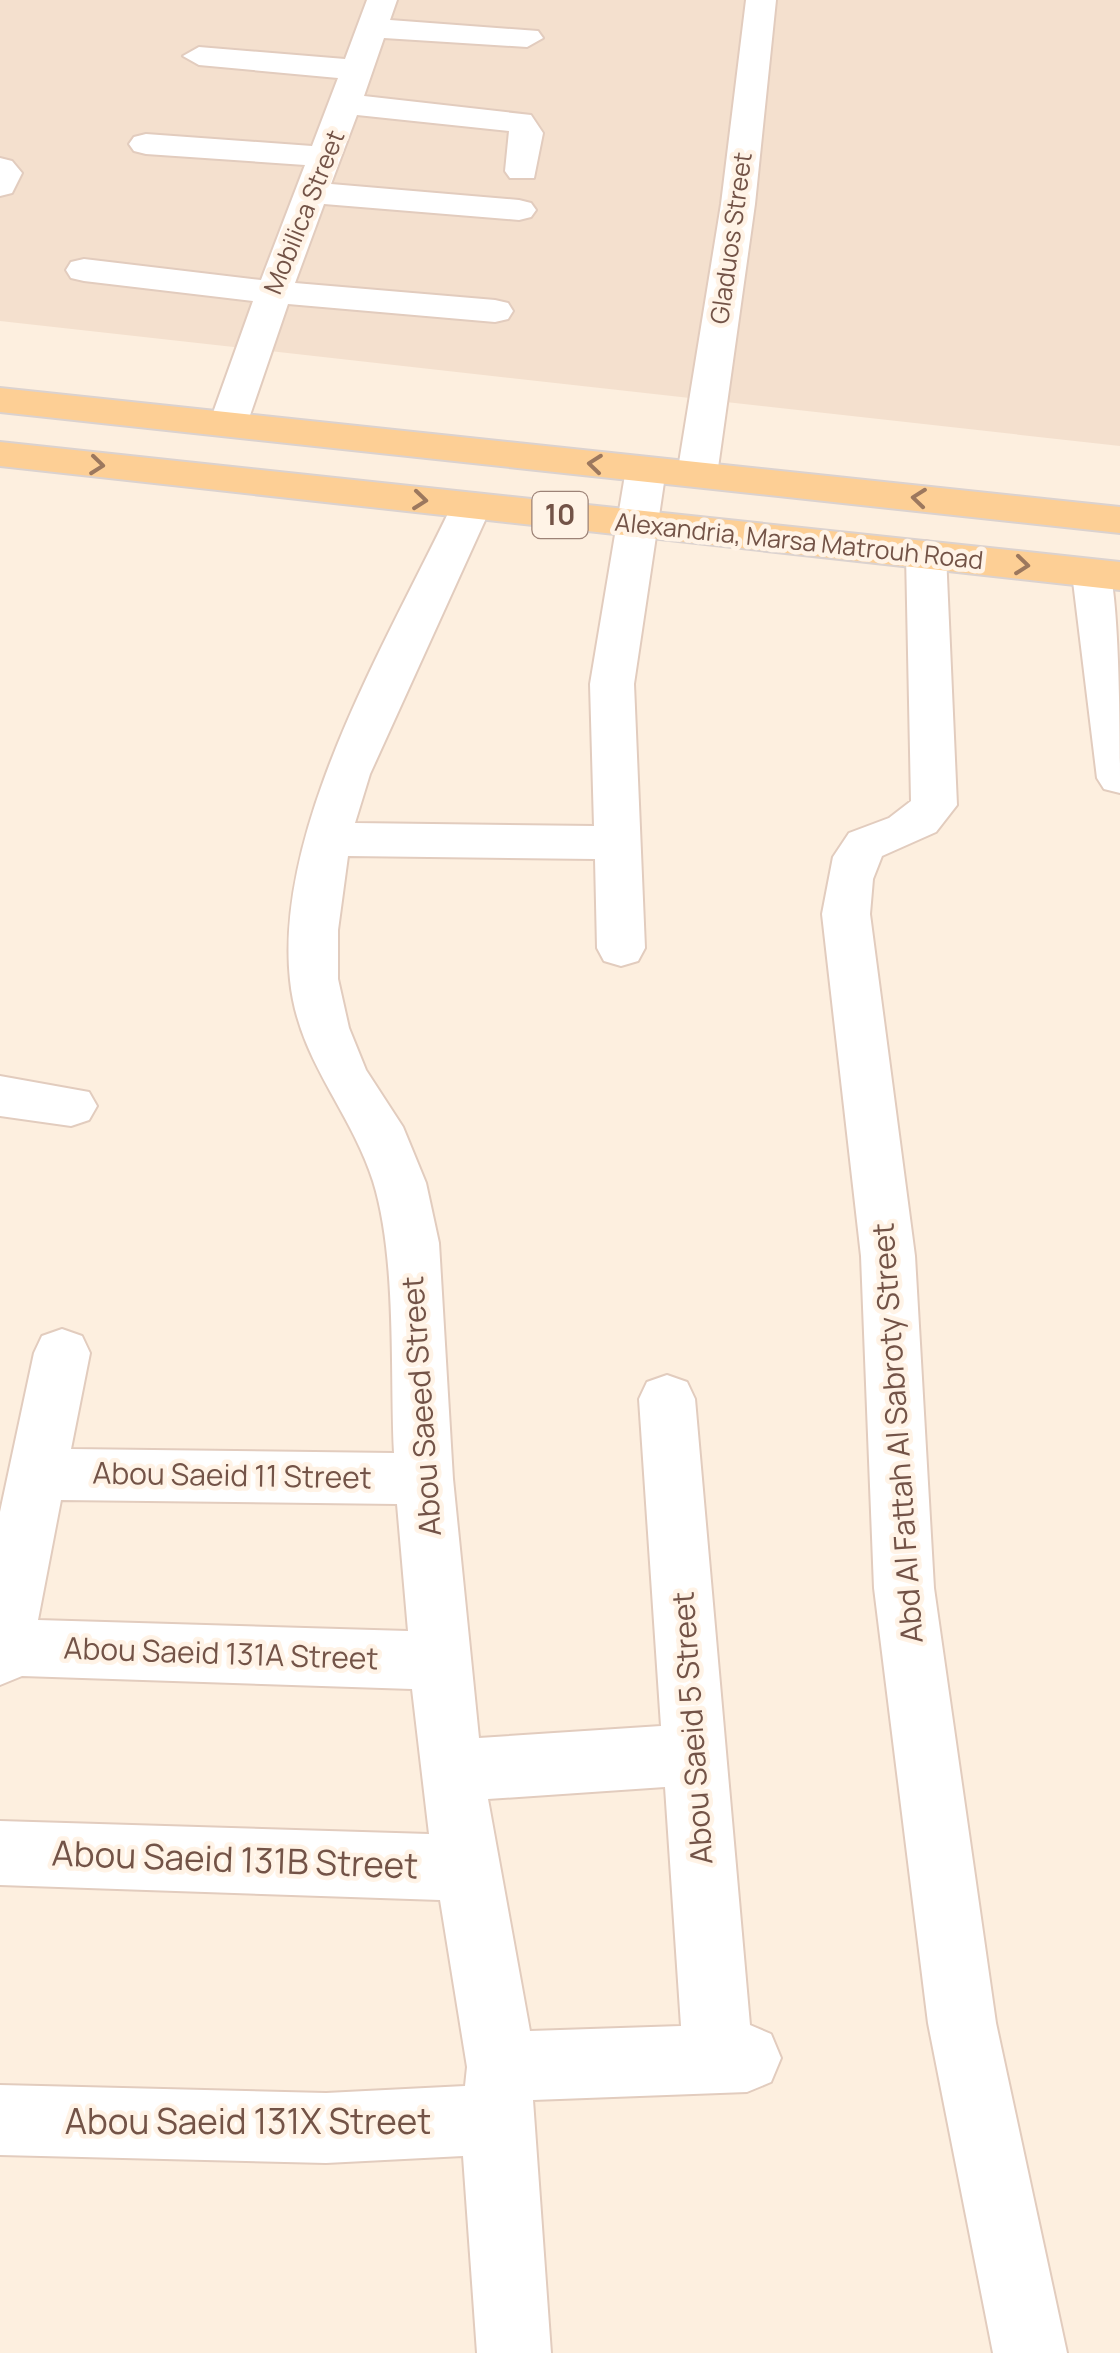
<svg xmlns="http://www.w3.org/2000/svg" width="1120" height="2353" font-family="Manrope,sans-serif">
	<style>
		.residential { fill: #f4e0ce }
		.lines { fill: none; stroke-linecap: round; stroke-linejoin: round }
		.minor-casing { stroke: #e2ccbe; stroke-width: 4 }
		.major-casing { stroke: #dbd2cf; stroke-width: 4 }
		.minor { fill: #fff; fill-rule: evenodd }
		.major { fill: #fdcf95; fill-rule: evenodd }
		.oneway { stroke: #9c785e }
		.labels { text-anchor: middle; stroke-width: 9; stroke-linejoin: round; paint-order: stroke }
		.far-street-label { font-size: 25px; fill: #735347; stroke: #fff3e6 }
		.shield { fill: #fff3e6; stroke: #9d8377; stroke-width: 2.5 }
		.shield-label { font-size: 28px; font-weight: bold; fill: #735347 }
		.street-label { font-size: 30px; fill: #735347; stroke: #fff3e6 }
		.near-street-label { font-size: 35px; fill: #735347; stroke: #fff3e6 }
	</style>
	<rect width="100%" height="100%" fill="#fdefdf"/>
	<path class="residential" d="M0,0H1120V446L0,321Z"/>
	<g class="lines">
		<g class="minor-casing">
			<path id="minor" d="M367,0H397L390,20L538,31L543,38L527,47L384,38L364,96L531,115L543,133L534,178H510L505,171L509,131L357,115L331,184L519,200L531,203L536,210L531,217L519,220L324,204L295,283L495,300L508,303L513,311L508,319L495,322L288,304L247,424L242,432H214L209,424L253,301L84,281L71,278L66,270L71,262L84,259L261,280L305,165L146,154L134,151L129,144L134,137L146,134L312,146L338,78L199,65L183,56L199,47L345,59Z
				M746,0H776L755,204L717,475L711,483H683L677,475L721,204Z
				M0,158L12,161L22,173L12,193L0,196Z
				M646,457L660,461L666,469L634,684L645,948L638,961L621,966L604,961L597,948L595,859L348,856L338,930V979L349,1028L366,1070L403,1127L426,1183L439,1243L453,1479L479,1738L661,1726L639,1399L647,1382L667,1375L687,1382L695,1399L750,2025L771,2034L781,2058L771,2082L747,2092L533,2100L551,2353H477L463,2156L326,2163L0,2155V2085L326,2093L465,2086L467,2067L440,1900L0,1885V1821L429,1834L412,1689L22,1676L0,1685V1512L34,1353L42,1336L62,1329L82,1336L90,1353L71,1449L394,1453C390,1371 397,1258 373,1181C350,1109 298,1060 290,980C274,827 388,640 452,505L458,496L472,493L486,496L492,505L370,774L355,823L594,826L590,684L626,469L632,461ZM61,1500L397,1504L408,1631L38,1620ZM665,1787L681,2026L530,2031L488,1799Z
				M926,541L940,545L946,554L957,805L936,832L882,856L873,879L870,914L915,1256L934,1588L996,2023L1067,2353H993L928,2023L874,1588L861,1256L822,914L833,857L849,833L889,818L911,801L906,554L912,545Z
				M1093,560L1108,564C1120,599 1120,745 1120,793L1104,789L1097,778L1072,573L1078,564Z
				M0,1076L89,1092L97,1106L89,1120L71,1126L0,1116Z"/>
		</g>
		<g class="major-casing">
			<path id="major" d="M0,388L1120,507V533L0,412Z
				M0,442L1120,562V590L0,466Z"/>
		</g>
		<use href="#minor" class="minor"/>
		<use href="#major" class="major"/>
	</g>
	<defs><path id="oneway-chevron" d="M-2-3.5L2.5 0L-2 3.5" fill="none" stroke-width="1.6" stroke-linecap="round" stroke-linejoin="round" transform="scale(2.5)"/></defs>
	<g class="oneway">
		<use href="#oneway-chevron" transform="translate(595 464) rotate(-174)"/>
		<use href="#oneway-chevron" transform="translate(97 465) rotate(6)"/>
		<use href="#oneway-chevron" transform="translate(919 498) rotate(-174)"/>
		<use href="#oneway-chevron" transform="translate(420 500) rotate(6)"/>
		<use href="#oneway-chevron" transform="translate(1022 565) rotate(6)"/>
	</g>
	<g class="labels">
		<g class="far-street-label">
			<text transform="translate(304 212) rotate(-68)" y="9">Mobilica Street</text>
			<text transform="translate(731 238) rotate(-82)" y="9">Gladuos Street</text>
			<text transform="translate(799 541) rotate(6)" y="9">Alexandria, Marsa Matrouh Road</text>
		</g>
		<rect class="shield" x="532.5" y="492" width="55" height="46" rx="8"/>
		<g class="shield-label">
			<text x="560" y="525">10</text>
		</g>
		<g class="street-label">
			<text transform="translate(422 1406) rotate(-94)" y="10">Abou Saeed Street</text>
			<text transform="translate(898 1433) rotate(-94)" y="10">Abd Al Fattah Al Sabroty Street</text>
			<text transform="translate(232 1476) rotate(1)" y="10">Abou Saeid 11 Street</text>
			<text transform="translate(221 1654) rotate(2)" y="10">Abou Saeid 131A Street</text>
			<text transform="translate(693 1728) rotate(-94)" y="10">Abou Saeid 5 Street</text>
		</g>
		<g class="near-street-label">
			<text transform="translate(235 1860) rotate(2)" y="12">Abou Saeid 131B Street</text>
			<text x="248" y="2134">Abou Saeid 131X Street</text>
		</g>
	</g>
</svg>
